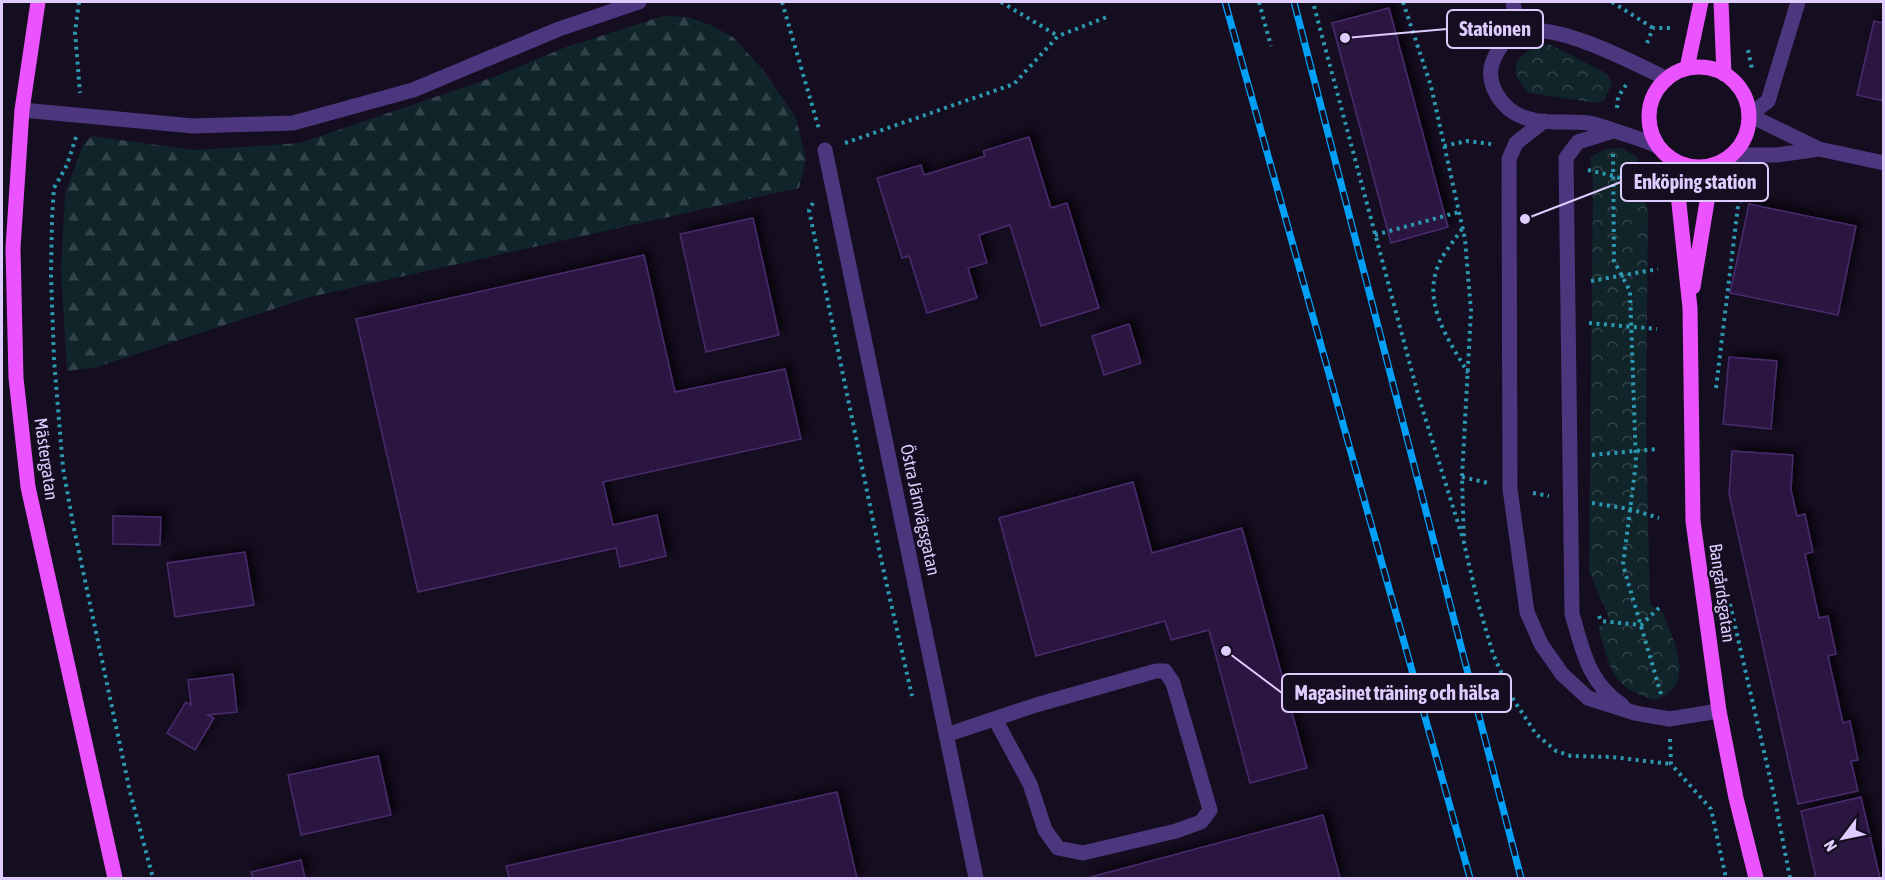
<svg xmlns="http://www.w3.org/2000/svg" width="1885" height="880" font-family="'Asap Condensed',sans-serif">
	<style>
		.forest { fill: url(#forest-firs) }
		.park { fill: url(#park-crowns) }
		.building { fill: #2b1941; stroke: #492b6d; stroke-width: 1.5; filter: url(#shadow) }
		.lines { fill: none; stroke-linecap: round; stroke-linejoin: round }
		.path { stroke: #2d98b1; stroke-width: 4; stroke-dasharray: 3 4.5; stroke-linecap: butt }
		.minor { stroke: #4c377f; stroke-width: 15 }
		.major { stroke: #ea53ff; stroke-width: 15 }
		.rail-casing { stroke: #00a0f7; stroke-width: 7 }
		.rail { stroke: #150d20; stroke-width: 4.5; stroke-dasharray: 14; stroke-linecap: butt }
		.labels { text-anchor: middle; stroke-width: 5; stroke-linejoin: round; paint-order: stroke }
		.street-label { font-size: 18px; fill: #dfccff; stroke: #150d20 }
		.leader { fill: none; stroke: #dfccff; stroke-width: 2 }
		.callout-dot { fill: #dfccff; stroke: #150d20; stroke-width: 2 }
		.callout { fill: #150d20; stroke: #dfccff; stroke-width: 2 }
		.callout-label { font-size: 20px; text-anchor: middle; font-weight: bold; fill: #dfccff }
	</style>
	<defs>
		<pattern id="forest-firs" width="22" height="20" patternUnits="userSpaceOnUse" patternTransform="scale(1.5)"><rect width="22" height="20" fill="#10242a"/><path d="M5 1l3.5 6h-7zM16 11l3.5 6h-7z" fill="#32434a"/></pattern>
		<pattern id="park-crowns" width="20" height="18" patternUnits="userSpaceOnUse" patternTransform="scale(1.5)"><rect width="20" height="18" fill="#10242a"/><path d="M2 6a3 3 0 1 1 6 0M12 15a3 3 0 1 1 6 0" fill="none" stroke="#32434a"/></pattern>
		<filter id="shadow"><feDropShadow dx="5.5" dy="-5.5" stdDeviation="3" flood-color="#0009"/></filter>
	</defs>
	<rect width="100%" height="100%" fill="#150d20"/>
	<path class="forest" d="M663,16L688,17L711,25L734,38L765,72L796,118L806,160L799,188L310,297L97,367L67,371L61,272L65,193L83,145L92,136L194,150L300,143L494,77L566,47Z"/>
	<path class="park" d="M1549,44L1606,73L1612,83L1604,101L1596,103L1529,93C1503,68 1518,49 1549,44Z
		M1621,148L1637,157L1648,212L1646,425L1650,605L1663,612C1670,633 1688,665 1675,686C1671,693 1663,696 1656,700C1611,689 1610,667 1598,627L1610,621L1589,571L1593,182L1590,158L1605,149Z"/>
	<path class="building" d="M1389,8L1448,227L1391,243L1332,23Z
		M1874,21L1884,23V101L1857,95Z
		M1029,137L1051,208L1067,203L1099,308L1041,326L1010,225L979,235L987,263L968,268L977,298L927,313L909,256L902,258L877,178L921,165L924,175L985,156L983,151Z
		M1749,204L1856,226L1838,315L1730,293Z
		M753,218L779,335L706,352L680,234Z
		M644,255L675,392L785,369L801,439L603,482L613,525L657,515L666,556L620,567L616,548L418,592L356,319Z
		M1129,324L1141,363L1104,375L1092,336Z
		M1729,357L1777,361L1771,429L1723,424Z
		M1732,451L1793,455L1791,490L1797,516L1805,514L1813,552L1805,554L1819,618L1828,616L1836,654L1828,656L1843,723L1850,721L1858,760L1851,761L1858,791L1798,804L1729,494Z
		M1133,482L1152,553L1242,528L1307,768L1250,783L1209,630L1171,640L1165,621L1036,656L999,518Z
		M113,516L161,517L160,545L113,544Z
		M245,552L254,605L175,617L167,563Z
		M233,674L237,712L208,715L214,718L195,750L167,733L186,702L191,705L188,680Z
		M378,756L391,815L301,835L288,775Z
		M837,792L857,878H509L506,866Z
		M1861,797L1880,878H1816L1801,811Z
		M1323,815L1340,878H1087Z
		M301,860L305,878H253L251,872Z"/>
	<g class="lines">
		<path class="path" d="M79,2L75,32L80,93
			M782,2L819,129
			M1001,2L1058,36
			M1259,2L1271,46
			M1403,2L1431,86L1465,239L1471,311L1462,477L1464,543L1478,603L1493,654L1513,699L1536,734L1556,751L1571,756L1612,757L1671,764
			M1612,2L1653,28
			M1314,6L1419,398L1462,536
			M1647,43L1653,28H1674
			M1748,50L1752,69
			M1617,108L1618,97L1626,85
			M76,137L67,165L54,188L52,217L51,275L54,360L63,468L73,524L130,792L153,878
			M845,143L1014,84L1058,36L1107,17
			M1444,146L1467,141L1491,144
			M1613,154L1614,261L1630,291L1636,463L1623,565L1661,694
			M1588,170L1614,176L1655,191
			M813,203L809,210L881,559L912,696
			M1462,229C1456,238 1449,246 1443,256C1418,298 1447,337 1468,373
			M1375,235L1459,212
			M1591,281L1658,269
			M1589,323L1657,329
			M1716,388L1738,206L1747,182L1755,179
			M1592,455L1657,449
			M1462,477L1488,483
			M1533,493L1549,496
			M1592,503L1630,509L1659,518
			M1730,604L1774,795L1790,878
			M1599,616L1601,621L1641,625L1661,606
			M1670,739L1671,764L1711,809L1726,878"/>
		<path class="minor" d="M1513,2L1518,31
			M1798,2L1768,101L1749,115L1819,149L1884,163
			M22,110L193,126L293,123L413,90L559,29L639,2
			M1544,121L1516,143L1509,159L1510,489L1527,612L1541,644L1562,674L1588,698L1635,713L1669,719L1719,711
			M1613,131L1578,142L1566,158L1572,614C1583,650 1588,683 1622,705
			M1657,146C1642,139 1626,135 1610,129C1603,127 1595,124 1588,123C1561,120 1531,127 1509,109C1496,98 1487,80 1492,64C1496,52 1507,33 1521,31C1561,24 1630,61 1667,79
			M825,150L976,878
			M1732,155H1777L1819,149
			M946,735L1036,705L1156,671H1165L1173,683L1210,810L1201,822L1176,831L1083,853L1058,848L1045,830L1030,784L995,719"/>
		<path class="major" d="M38,2L22,110L13,248L16,378L28,487L115,878
			M1721,2L1724,74
			M1649 117a50 50 0 1 1 100 0a50 50 0 1 1-100 0Z
			M1687,68L1701,2
			M1670,158L1678,194L1690,308L1693,521L1719,711L1736,798L1756,878
			M1693,287L1713,165"/>
		<g class="rail-casing">
			<path id="rail" d="M1225,2L1470,878
				M1294,2L1521,878"/>
		</g>
		<use href="#rail" class="rail"/>
	</g>
	<g class="labels">
		<g class="street-label">
			<text transform="translate(46 459) rotate(82)" y="6">Mästergatan</text>
			<text transform="translate(920 510) rotate(78)" y="6">Östra Järnvägsgatan</text>
			<text transform="translate(1722 593) rotate(82)" y="6">Bangårdsgatan</text>
		</g>
	</g>
	<path class="leader" d="M1345 38L1447 29M1525 219L1621 182M1226 651L1282 693"/>
	<g class="callout-dot">
		<circle cx="1345" cy="38" r="6"/>
		<circle cx="1525" cy="219" r="6"/>
		<circle cx="1226" cy="651" r="6"/>
	</g>
	<g class="callout">
		<rect x="1447" y="10" width="96" height="38" rx="6"/>
		<rect x="1621" y="163" width="147" height="38" rx="6"/>
		<rect x="1282" y="674" width="229" height="38" rx="6"/>
	</g>
	<g class="callout-label">
		<text x="1495" y="36">Stationen</text>
		<text x="1695" y="189">Enköping station</text>
		<text x="1397" y="700">Magasinet träning och hälsa</text>
	</g>
	<rect width="1885" height="880" fill="none" stroke="#dfccff" stroke-width="6"/>
	<g transform="translate(1843 838) rotate(238)" stroke="#150d20" stroke-width="4.5" paint-order="stroke">
	<path d="M0-4.5L10 22L0 15L-10 22Z" fill="#dfccff"/>
	<text y="-9" font-size="16" font-weight="bold" text-anchor="middle" fill="#dfccff">N</text>
	</g>
</svg>
